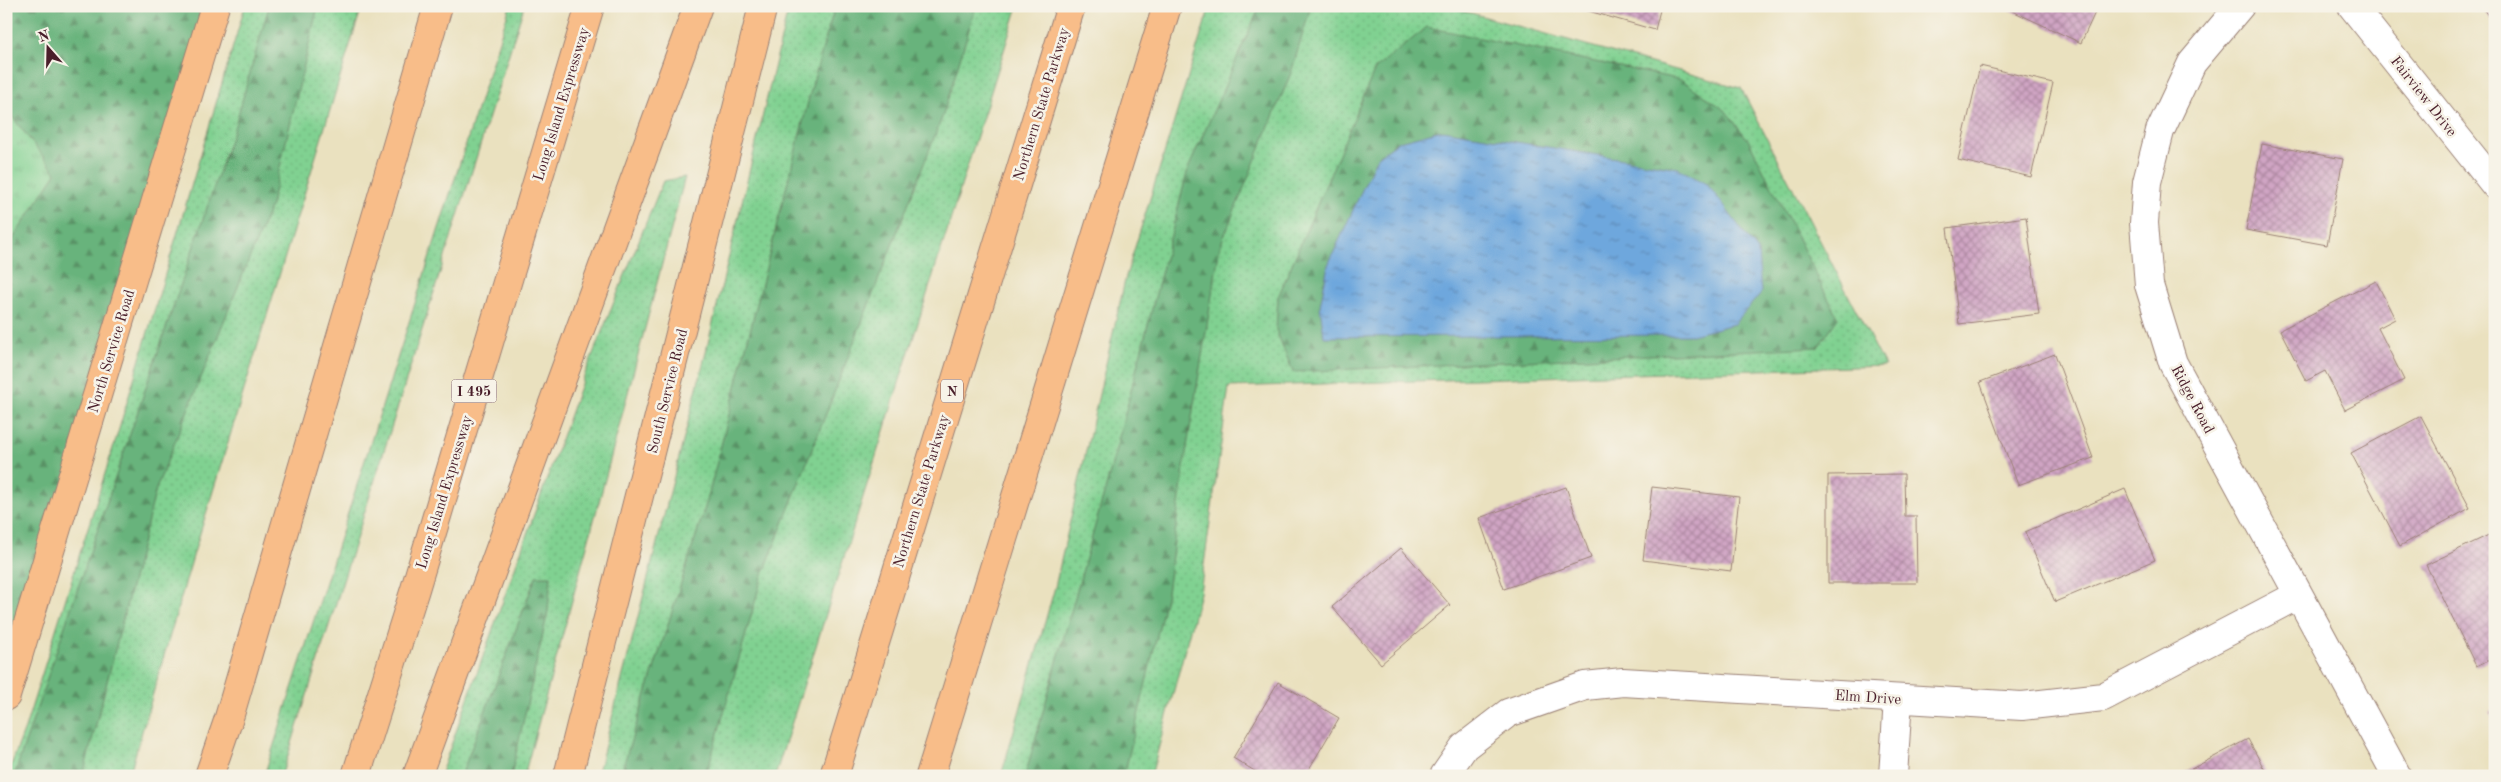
<svg xmlns="http://www.w3.org/2000/svg" width="2501" height="782" font-family="'Old Standard TT',serif">
	<style>
		.grass { fill: url(#grass-dots); stroke: #65785e }
		.forest { fill: url(#forest-firs); stroke: #596953 }
		.park { fill: url(#park-tufts); stroke: #65785e }
		.water { fill: url(#water-ripples); stroke: #5c6384 }
		.building { fill: url(#building-cross-hatch) }
		.lines { fill: none; stroke-linecap: round; stroke-linejoin: round }
		.minor-casing { stroke: #9a8075; stroke-width: 30 }
		.major-casing { stroke: #9a8075; stroke-width: 30 }
		.highway-casing { stroke: #9a8075; stroke-width: 30 }
		.minor { stroke: #fff; stroke-width: 28 }
		.major { stroke: #f8bd89; stroke-width: 28 }
		.highway { stroke: #f8bd89; stroke-width: 28 }
		.labels { text-anchor: middle; stroke-width: 5; stroke-linejoin: round; paint-order: stroke }
		.shield { fill: #f7f3e8; stroke: #7e5f64; stroke-width: 1 }
		.shield-label { font-size: 14px; font-weight: bold; fill: #4a1f2b }
		.street-label { font-size: 15px; fill: #4a1f2b; stroke: #f7f3e8 }
	</style>
	<defs>
		<pattern id="grass-dots" width="8" height="8" patternUnits="userSpaceOnUse" patternTransform="scale(1.25)"><rect width="8" height="8" fill="#80d191"/><path d="M2 2h.1M6 6h.1" fill="none" stroke="#70b37d" stroke-width="1.8" stroke-linecap="round"/></pattern>
		<pattern id="forest-firs" width="22" height="20" patternUnits="userSpaceOnUse" patternTransform="scale(1.25)"><rect width="22" height="20" fill="#68b37b"/><path d="M5 1l3.5 6h-7zM16 11l3.5 6h-7z" fill="#589165"/></pattern>
		<pattern id="park-tufts" width="24" height="20" patternUnits="userSpaceOnUse" patternTransform="scale(1.25)"><rect width="24" height="20" fill="#80d191"/><path d="M3 7l-1-3M5 7V3M7 7l1-3M15 17l-1-3M17 17v-4M19 17l1-3" fill="none" stroke="#70b37d"/></pattern>
		<pattern id="water-ripples" width="26" height="14" patternUnits="userSpaceOnUse" patternTransform="scale(1.25)"><rect width="26" height="14" fill="#6ea7dd"/><path d="M2 4q2-2 4 0t4 0M15 11q2-2 4 0t4 0" fill="none" stroke="#5c87b3"/></pattern>
		<pattern id="building-cross-hatch" width="8" height="8" patternUnits="userSpaceOnUse" patternTransform="scale(1.25)"><rect width="8" height="8" fill="#d0a5c4"/><path d="M0 0l8 8M0 8l8-8" fill="none" stroke="#ab869f"/></pattern>
	</defs>
	<rect width="100%" height="100%" fill="#f7f3e8"/>
	<filter id="ink" filterUnits="userSpaceOnUse"><feTurbulence type="fractalNoise" baseFrequency=".02" numOctaves="2"/><feDisplacementMap in="SourceGraphic" scale="10" xChannelSelector="R" yChannelSelector="G"/><feConvolveMatrix kernelMatrix="1 2 1 2 8 2 1 2 1" color-interpolation-filters="sRGB"/></filter>
	<filter id="wash" filterUnits="userSpaceOnUse"><feTurbulence type="fractalNoise" baseFrequency=".0096" numOctaves="4" result="noise"/><feDisplacementMap in="SourceGraphic" scale="20" xChannelSelector="R" yChannelSelector="G"/><feGaussianBlur stdDeviation="1.12" result="paint"/><feColorMatrix in="noise" values="0 0 0 0 0 0 0 0 0 0 0 0 0 0 0 0 0 1.4 0 .05"/><feComposite in="paint" operator="in"/></filter>
	<g filter="url(#wash)">
		<rect width="100%" height="100%" fill="#eae1bf"/>
		<path class="grass" d="M245,6H362L194,553L129,776H7L25,728L119,429Z
			M510,6H524L286,762L281,776H264Z
			M789,6H1018L775,776H597L703,364Z
			M1210,6H1446L1741,88L1885,366L1229,387L1200,593L1151,776H1001L1055,587L1126,276Z
			M685,177L599,502L524,776H440L582,381L663,181Z"/>
		<path class="forest" d="M6,6H215L6,696V249L56,173L6,109Z
			M269,6H318L271,205L156,489L83,776H14L236,122Z
			M835,6H976L943,115L762,577L706,776H620L707,501L813,82Z
			M1260,6H1311L1291,73L1220,246L1186,453L1167,593L1124,776H1025L1109,476L1188,169Z
			M1427,27L1682,80L1725,110L1749,141L1838,318L1818,347L1293,372L1276,330L1278,297L1375,69Z
			M536,576H551L548,611L511,776H461Z"/>
		<path class="park" d="M6,109L56,173L6,249Z"/>
		<path class="water" d="M1442,130L1678,168L1708,185L1758,251L1761,293L1734,324L1692,335L1324,337L1320,306L1328,265L1377,157L1399,141Z"/>
		<g id="blocks">
			<path class="building" d="M1571,6H1661L1655,30Z
				M2010,6H2098L2081,43L2008,9Z
				M2481,6H2495V25Z
				M1980,66L2053,83L2031,177L1958,160Z
				M2262,144L2343,159L2327,245L2246,230Z
				M2026,217L2039,314L1959,324L1947,228Z
				M2376,281L2395,319L2378,328L2404,380L2345,410L2325,371L2306,381L2280,330Z
				M2055,354L2093,458L2018,485L1980,382Z
				M2421,416L2470,508L2400,546L2351,453Z
				M1904,474L1905,516H1916L1917,583H1828V475Z
				M1566,487L1591,558L1504,589L1479,518Z
				M1652,487L1739,497L1731,571L1643,560Z
				M2125,489L2155,560L2055,602L2025,532Z
				M2495,532V657L2476,666L2426,565Z
				M1401,548L1450,605L1381,664L1332,607Z
				M1278,682L1339,718L1305,776H1263L1233,758Z
				M2495,708V721L2489,712Z
				M2248,739L2268,776H2178Z"/>
		</g>
	</g>
	<g filter="url(#ink)">
		<use href="#blocks" fill-opacity="0" stroke="#9a8075" stroke-width="1"/>
		<g class="lines">
			<g class="minor-casing">
				<path id="minor" d="M2240,6L2192,63L2160,131L2147,182L2144,223L2149,285L2173,363L2397,776
					M2352,6L2495,185
					M1444,776L1464,747L1508,713L1585,686L1623,682L2022,706L2103,697L2298,595
					M1893,776L1898,699"/>
			</g>
			<g class="major-casing">
				<path id="major" d="M6,696L215,6
					M568,776L763,6"/>
			</g>
			<g class="highway-casing">
				<path id="highway" d="M209,776L228,721L438,6
					M356,776L415,589L590,6
					M417,776L698,6
					M834,776L1071,6
					M930,776L1167,6"/>
			</g>
			<use href="#minor" class="minor"/>
			<use href="#major" class="major"/>
			<use href="#highway" class="highway"/>
		</g>
	</g>
	<g class="labels">
		<g class="shield">
			<rect x="451.5" y="379.5" width="45" height="23" rx="4"/>
			<rect x="941" y="379.5" width="22" height="23" rx="4"/>
		</g>
		<g class="shield-label">
			<text x="474" y="396">I 495</text>
			<text x="952" y="396">N</text>
		</g>
		<g class="street-label">
			<text transform="translate(2424 96) rotate(52)" y="5">Fairview Drive</text>
			<text transform="translate(561 104) rotate(-73)" y="5">Long Island Expressway</text>
			<text transform="translate(1041 104) rotate(-73)" y="5">Northern State Parkway</text>
			<text transform="translate(111 351) rotate(-73)" y="5">North Service Road</text>
			<text transform="translate(667 391) rotate(-76)" y="5">South Service Road</text>
			<text transform="translate(2193 399) rotate(62)" y="5">Ridge Road</text>
			<text transform="translate(921 491) rotate(-73)" y="5">Northern State Parkway</text>
			<text transform="translate(444 492) rotate(-73)" y="5">Long Island Expressway</text>
			<text transform="translate(1868 697) rotate(4)" y="5">Elm Drive</text>
		</g>
	</g>
	<rect width="2501" height="782" fill="none" stroke="#f7f3e8" stroke-width="25"/>
	<g transform="translate(48 48) rotate(340)" stroke="#f7f3e8" stroke-width="4" paint-order="stroke">
	<path d="M0-4L9 19L0 12L-9 19Z" fill="#4a1f2b"/>
	<text y="-8" font-size="14" font-weight="bold" text-anchor="middle" fill="#4a1f2b">N</text>
	</g>
</svg>
